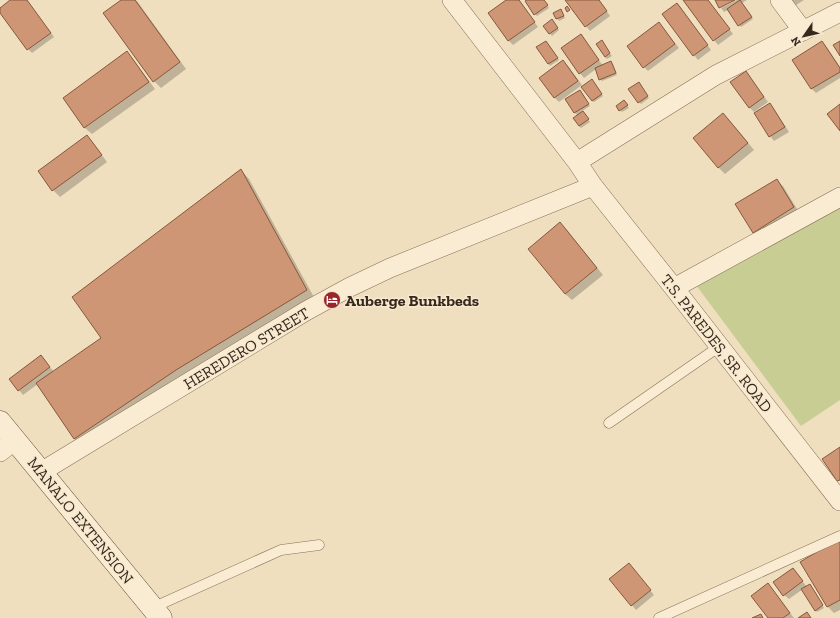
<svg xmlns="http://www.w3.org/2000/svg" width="840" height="618" font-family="'Zilla Slab',serif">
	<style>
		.green { fill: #c8cd93 }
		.shadow { fill: #0003 }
		.building { fill: #ce9674; stroke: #87583d }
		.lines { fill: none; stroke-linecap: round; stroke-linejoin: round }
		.lane-casing { stroke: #886f57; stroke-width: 11 }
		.street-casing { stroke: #886f57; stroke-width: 20 }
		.secondary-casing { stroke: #69503b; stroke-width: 23 }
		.lane { stroke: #f9ecd3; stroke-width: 10 }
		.street { stroke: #f9ecd3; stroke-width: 19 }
		.secondary { stroke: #f9ecd3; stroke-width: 22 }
		.labels { text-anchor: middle; stroke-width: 3; stroke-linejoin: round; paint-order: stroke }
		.poi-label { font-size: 16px; font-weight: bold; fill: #37281c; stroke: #f6e9cf; text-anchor: start }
		.street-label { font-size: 16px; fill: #37281c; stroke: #f6e9cf }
	</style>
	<rect width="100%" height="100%" fill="#efdfbf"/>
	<path class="green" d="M840,207V400L801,426L696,285Z"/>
	<path class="shadow" d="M12,0H27L54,37L32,53L28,49L0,11V9Z
		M123,0H135L137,1L186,69L161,88L154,81L105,13Z
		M507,0H519L538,27L513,45L509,41L489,13Z
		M529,0H544L549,8L537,16L535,14Z
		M567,0H599L610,16L590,31L586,26Z
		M684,0H708L733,34L718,45L714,40Z
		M737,0H747L742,3L753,19L741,27L728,10L724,12L721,8Z
		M786,0H804L793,7Z
		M681,8L711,50L698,60L694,55L663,14Z
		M561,11L565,18L559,21L554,14Z
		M554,23L559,30L552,36L544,26Z
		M659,23L679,48L648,71L644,67Z
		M581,35L585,40L603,66L611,62L613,64L617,75L602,81L600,79L596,69L584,78L580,73Z
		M822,42L826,46L840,67V78L816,93L812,89L794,60Z
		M548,44L559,60L550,66L538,48Z
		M603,44L612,56L607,59L605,57Z
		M127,53L133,59L155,89L92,134L85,128L64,98Z
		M563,62L568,66L582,85L559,102L555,98L541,78Z
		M746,72L750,77L768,102L754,112L749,107Z
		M593,82L603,96L594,102L592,100Z
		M640,85L649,98L641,104L639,102Z
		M580,91L590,106L582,111L590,122L581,128L579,126L578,116L575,113Z
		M626,103L629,108L622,112L620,110Z
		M770,105L774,109L789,132L774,141L770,136L756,113Z
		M723,114L730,121L754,150L725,174L718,167Z
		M87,136L93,143L107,162L60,197L53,190L39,171Z
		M241,170L249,179L315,299L83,447L75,439L38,384L23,395L19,390L45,361L54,372L102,338Z
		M776,180L783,186L800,214L761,239L754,232Z
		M560,224L567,230L603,275L572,300L565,294Z
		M840,539V610L834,613L828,607L801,562Z
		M633,569L654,595L636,610L610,579Z
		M793,569L807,587H811L824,608L817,612L803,589L789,599L784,595L775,582Z
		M772,589L794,618H769Z"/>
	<path class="building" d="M10,0H27L51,33L27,50L0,13V8Z
		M121,0H135L180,62L153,82L103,13Z
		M506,0H519L535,22L508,41L488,13Z
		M527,0H544L548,5L534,15L525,1Z
		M565,0H599L607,11L585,27Z
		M683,0H708L730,29L713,41Z
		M715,0H735L719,8Z
		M740,0L752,17L738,26L727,9Z
		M677,3L708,45L693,56L662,14Z
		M567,6L570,10L567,12L565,8Z
		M561,9L564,16L556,19L553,13Z
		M552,19L558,28L549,34L543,26Z
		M659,22L675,44L643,68L627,46Z
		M581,34L599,60L579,74L561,48Z
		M602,40L610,53L605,57L596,44Z
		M546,41L558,58L548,64L536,47Z
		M822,41L840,68V72L811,89L792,60Z
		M840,41V56L833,45Z
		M127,51L149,82L84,128L63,98Z
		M563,60L578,81L554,98L539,78Z
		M611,61L616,73L599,80L595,68Z
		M746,71L764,97L749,108L730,82Z
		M592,79L602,94L592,101L581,87Z
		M639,82L648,96L638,103L628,89Z
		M580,90L589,104L574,113L565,99Z
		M624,100L628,105L619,111L616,106Z
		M770,103L785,127L769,137L754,113Z
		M840,104V131L827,114Z
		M583,111L589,119L579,126L573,118Z
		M723,113L748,143L718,168L693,138Z
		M87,135L102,155L52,191L38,171Z
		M241,169L307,290L176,370L74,439L36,383L101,338L72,297Z
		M777,179L794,207L753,233L735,204Z
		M560,222L597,268L565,294L528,249Z
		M41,355L50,367L18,391L9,379Z
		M840,447V480L837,481L822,459Z
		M840,538V600L827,607L800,562Z
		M629,563L651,590L631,606L609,579Z
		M793,568L803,581L783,596L773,582Z
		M768,583L790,613L783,618H768L751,596Z
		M810,584L823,605L815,611L801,589Z
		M807,612L811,618H798Z
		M761,614L763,618H752Z"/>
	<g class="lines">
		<g class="lane-casing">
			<path id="lane" d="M609,423L720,346
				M152,608L281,550L319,545
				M659,618L840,536"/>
		</g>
		<g class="street-casing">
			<path id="street" d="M452,0L577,162L593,186L674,288L840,501
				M780,0L803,31
				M577,162L716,75L840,12
				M674,288L840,197
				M0,452L15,440
				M41,472L306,311L350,287L390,268L593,186"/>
		</g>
		<g class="secondary-casing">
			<path id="secondary" d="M0,422L161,618"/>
		</g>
		<use href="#lane" class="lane"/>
		<use href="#street" class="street"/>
		<use href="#secondary" class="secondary"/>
	</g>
	<defs>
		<g id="hotel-disc" transform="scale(0.9)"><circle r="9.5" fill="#98262b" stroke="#f6e9cf"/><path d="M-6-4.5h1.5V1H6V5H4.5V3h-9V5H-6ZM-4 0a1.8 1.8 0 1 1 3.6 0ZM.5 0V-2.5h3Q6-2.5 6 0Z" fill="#fff"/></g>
	</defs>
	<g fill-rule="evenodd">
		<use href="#hotel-disc" x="332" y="300"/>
	</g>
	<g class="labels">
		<g class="poi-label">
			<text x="345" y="306">Auberge Bunkbeds</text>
		</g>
		<g class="street-label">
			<text transform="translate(717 343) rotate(52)" y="6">T.S. PAREDES, SR. ROAD</text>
			<text transform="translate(246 348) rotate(-31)" y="6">HEREDERO STREET</text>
			<text transform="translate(81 520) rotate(51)" y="6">MANALO EXTENSION</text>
		</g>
	</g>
	<g transform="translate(804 36) rotate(236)" stroke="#f6e9cf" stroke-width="3" paint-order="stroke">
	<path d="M0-3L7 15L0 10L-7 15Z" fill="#37281c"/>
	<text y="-6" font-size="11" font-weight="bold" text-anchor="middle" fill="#37281c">N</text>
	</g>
</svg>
